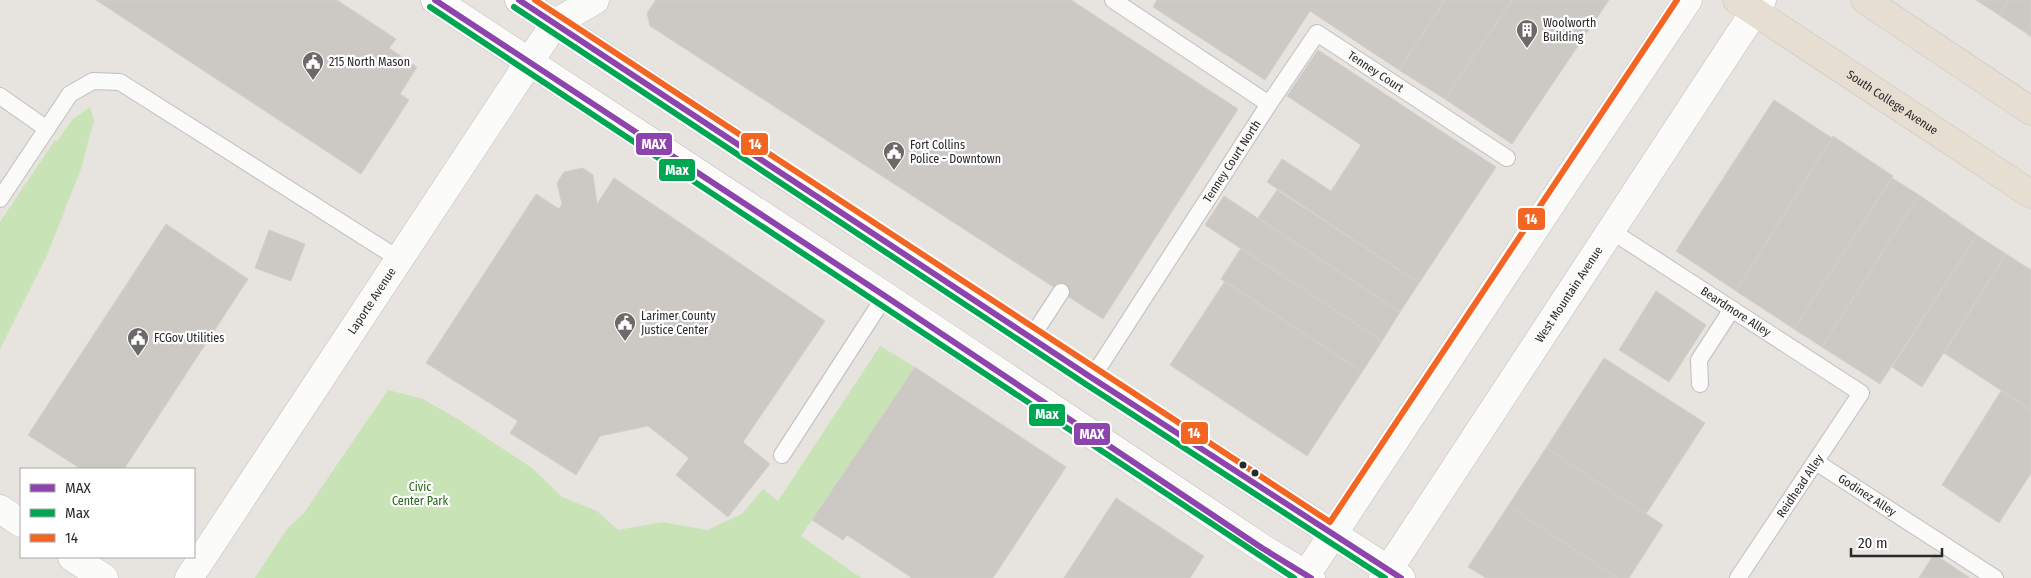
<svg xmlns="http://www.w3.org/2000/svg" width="2031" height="578" font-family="'Fira Sans Condensed',sans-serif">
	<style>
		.green { fill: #c8e3b6 }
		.building { fill: #ccc9c5; stroke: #d2cfca }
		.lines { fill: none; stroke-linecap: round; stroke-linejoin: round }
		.service-casing { stroke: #c0bfc0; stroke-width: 18 }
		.minor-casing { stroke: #c0bfc0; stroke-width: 29 }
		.tertiary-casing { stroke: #c0bfc0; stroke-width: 29 }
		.trunk-casing { stroke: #c3c2c0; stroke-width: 29 }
		.service { stroke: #fbfbfa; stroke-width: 16 }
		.minor { stroke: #fbfbfa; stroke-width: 28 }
		.tertiary { stroke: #fbfbfa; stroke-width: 28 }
		.trunk { stroke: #e7ded2; stroke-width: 28 }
		.bus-1-casing { stroke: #fff; stroke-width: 10 }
		.bus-2-casing { stroke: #fff; stroke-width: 10 }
		.bus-3-casing { stroke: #fff; stroke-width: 10 }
		.bus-1 { stroke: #8e44ad; stroke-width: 6 }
		.bus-2 { stroke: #00a651; stroke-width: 6 }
		.bus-3 { stroke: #f26522; stroke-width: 6 }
		.bus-dot { fill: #292929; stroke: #fff; stroke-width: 2 }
		.labels { text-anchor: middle; stroke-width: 4.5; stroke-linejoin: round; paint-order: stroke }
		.poi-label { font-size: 12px; fill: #292929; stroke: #fff; text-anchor: start }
		.street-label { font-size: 12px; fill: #292929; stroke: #fff }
		.park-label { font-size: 12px; fill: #286618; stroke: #fff }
		.line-badge { stroke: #fff; stroke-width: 2 }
		.badge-label { font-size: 14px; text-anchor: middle; font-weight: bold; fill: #fff }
	</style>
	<rect width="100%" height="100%" fill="#e7e3de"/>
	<path class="green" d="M90,107L94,120L81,169L47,255L0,349V222L55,140L57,141L73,119Z
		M880,346L915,367L801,536L861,578H255L286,530L304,513L388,390L423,399L461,421L532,468L562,497L597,511L618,530L662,522L707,530L742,514L763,489L778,501Z"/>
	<path class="building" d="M96,0H337L396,39L389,48L417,67L400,94L409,100L361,174Z
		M656,0H1071L1238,109L1103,319L650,26L647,13Z
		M1157,0H1445L1399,70L1310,11L1265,80L1153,7Z
		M1445,0H1512L1445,99L1399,70Z
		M1512,0H1609L1512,144L1445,99Z
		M1976,0H2008L1999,15Z
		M2008,0H2031V25L2026,33L1999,15Z
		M2031,25V37L2026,33Z
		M1318,50L1496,167L1419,283L1267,182L1282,159L1331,191L1361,145L1287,96Z
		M1774,100L1832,138L1736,291L1676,251Z
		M1833,136L1893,176L1794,329L1736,291Z
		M583,168L593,175L597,204L614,178L825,321L743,442L770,464L728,517L676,475L689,458L648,426L600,436L576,475L510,433L518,421L426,363L536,194L559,209L562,204L557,183L564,172Z
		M1892,178L1919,195L1822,347L1794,329Z
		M1277,190L1419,283L1400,312L1258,218Z
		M1919,195L1977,235L1880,384L1822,347Z
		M1224,196L1400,312L1382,341L1205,225Z
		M166,224L248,279L124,469H81L28,435Z
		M269,230L305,244L291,281L255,268Z
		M1977,235L2006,254L1922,387L1892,367Z
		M1241,248L1382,341L1362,372L1221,279Z
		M2006,254L2031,270V410L1944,353Z
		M1225,281L1362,372L1307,456L1170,365Z
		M1656,291L1706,325L1669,382L1619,350Z
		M1604,358L1705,423L1646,514L1546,448Z
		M915,367L1066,467L993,578H912L847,535L843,540L812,520Z
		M2001,391L2031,410V473L1999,523L1942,485Z
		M1546,448L1663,525L1629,578H1618L1508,506Z
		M1116,498L1204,556L1190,578H1064Z
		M1508,506L1618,578H1486L1468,567Z
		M1934,554L1970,578H1919Z"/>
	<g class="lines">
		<g class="service-casing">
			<g id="service">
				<path d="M0,96L47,129"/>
				<path id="s1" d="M1269,104L1317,33L1507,158"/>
				<path d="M0,199L70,94L93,81L120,82L399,259"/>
				<path id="s2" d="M1610,230L1861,393L1738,578"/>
				<path d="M1031,338L1061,292"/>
				<path id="s3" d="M1092,378L1269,104L1113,0"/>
				<path d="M1700,384L1699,360L1732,309"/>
				<path d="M782,455L885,296"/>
				<path id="s4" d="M1816,462L1995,578"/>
			</g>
		</g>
		<g class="minor-casing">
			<path id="minor" d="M0,509L21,523
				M72,557L104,578"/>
		</g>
		<g class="tertiary-casing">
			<g id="tertiary">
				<path d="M435,0L885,296L1262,548L1311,578"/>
				<path d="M519,0L1092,378L1401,578"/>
				<path id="s5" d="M189,578L555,23L595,0"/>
				<path d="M1304,578L1559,192L1688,0"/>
				<path id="s6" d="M1383,578L1762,0"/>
			</g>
		</g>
		<g class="trunk-casing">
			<g id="trunk">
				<path id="s7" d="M1737,0L2031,194"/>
				<path d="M1865,0L2031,111"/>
			</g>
		</g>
		<use href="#service" class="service"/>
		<use href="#minor" class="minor"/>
		<use href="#tertiary" class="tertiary"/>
		<use href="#trunk" class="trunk"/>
		<g class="bus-1-casing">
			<path id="bus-1" d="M435,0L885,296L1262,548L1311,578
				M519,0L1092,378L1401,578"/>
		</g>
		<g class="bus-2-casing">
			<path id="bus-2" d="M430,7L1294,578
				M514,7L1087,385L1385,578"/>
		</g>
		<g class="bus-3-casing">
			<path id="bus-3" d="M535,0L1330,522L1677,0"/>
		</g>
		<use href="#bus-1" class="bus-1"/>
		<use href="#bus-2" class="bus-2"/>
		<use href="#bus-3" class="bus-3"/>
	</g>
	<defs>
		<g id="building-pin" transform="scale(1.125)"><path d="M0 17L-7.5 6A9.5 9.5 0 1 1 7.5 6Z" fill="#6c6a68" stroke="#fff"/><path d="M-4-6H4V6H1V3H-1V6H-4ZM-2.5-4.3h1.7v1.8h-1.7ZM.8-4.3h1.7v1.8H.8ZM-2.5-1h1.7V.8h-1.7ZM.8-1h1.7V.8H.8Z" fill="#fff"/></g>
		<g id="civic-pin" transform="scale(1.125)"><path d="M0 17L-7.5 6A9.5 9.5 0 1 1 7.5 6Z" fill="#6c6a68" stroke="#fff"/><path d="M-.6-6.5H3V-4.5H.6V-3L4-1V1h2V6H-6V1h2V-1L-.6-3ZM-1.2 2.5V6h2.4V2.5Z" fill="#fff"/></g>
	</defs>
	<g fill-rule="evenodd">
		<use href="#building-pin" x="1527" y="30"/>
		<use href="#civic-pin" x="313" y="62"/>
		<use href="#civic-pin" x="894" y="152"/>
		<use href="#civic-pin" x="625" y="323"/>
		<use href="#civic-pin" x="138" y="338"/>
	</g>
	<g class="bus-dot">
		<circle cx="1243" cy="465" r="4.5"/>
		<circle cx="1255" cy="473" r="4.5"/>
	</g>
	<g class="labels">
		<g class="poi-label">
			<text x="1543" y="27">Woolworth<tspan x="1543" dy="14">Building</tspan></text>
			<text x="329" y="66">215 North Mason</text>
			<text x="910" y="149">Fort Collins<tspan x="910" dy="14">Police - Downtown</tspan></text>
			<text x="641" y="320">Larimer County<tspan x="641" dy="14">Justice Center</tspan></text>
			<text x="154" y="342">FCGov Utilities</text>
		</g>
		<g class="street-label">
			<text dy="4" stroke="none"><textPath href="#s1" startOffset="156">Tenney Court</textPath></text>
			<text dy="4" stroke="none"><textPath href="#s7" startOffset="186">South College Avenue</textPath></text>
			<text dy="4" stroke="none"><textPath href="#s3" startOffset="258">Tenney Court North</textPath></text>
			<text dy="4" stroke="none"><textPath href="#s6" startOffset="339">West Mountain Avenue</textPath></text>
			<text dy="4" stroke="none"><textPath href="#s5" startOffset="332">Laporte Avenue</textPath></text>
			<text dy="4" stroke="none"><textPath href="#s2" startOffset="150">Beardmore Alley</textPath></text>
			<text transform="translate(1800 486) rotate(-56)" y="4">Reidhead Alley</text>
			<text dy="4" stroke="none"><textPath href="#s4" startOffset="61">Godinez Alley</textPath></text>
		</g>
		<g class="park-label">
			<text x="420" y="491">Civic<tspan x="420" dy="14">Center Park</tspan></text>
		</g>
	</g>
	<g class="line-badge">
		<rect x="635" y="132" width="38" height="24" rx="5" fill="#8e44ad"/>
		<rect x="740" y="132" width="29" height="24" rx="5" fill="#f26522"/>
		<rect x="658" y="158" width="38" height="24" rx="5" fill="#00a651"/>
		<rect x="1517" y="207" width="29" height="24" rx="5" fill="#f26522"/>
		<rect x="1028" y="403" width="38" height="24" rx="5" fill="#00a651"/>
		<rect x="1180" y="421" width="29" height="24" rx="5" fill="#f26522"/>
		<rect x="1073" y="422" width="38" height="24" rx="5" fill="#8e44ad"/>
	</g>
	<g class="badge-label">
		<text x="654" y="149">MAX</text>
		<text x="755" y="149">14</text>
		<text x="677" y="175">Max</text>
		<text x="1531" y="224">14</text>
		<text x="1047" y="419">Max</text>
		<text x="1194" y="438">14</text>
		<text x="1092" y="439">MAX</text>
	</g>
	<rect x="20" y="468" width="175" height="90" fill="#ffffff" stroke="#a9a9a9"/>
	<rect x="30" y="484" width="25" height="8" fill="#8e44ad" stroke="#a9a9a9"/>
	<text x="65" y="493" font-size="15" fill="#292929">MAX</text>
	<rect x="30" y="509" width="25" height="8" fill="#00a651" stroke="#a9a9a9"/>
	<text x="65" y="518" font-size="15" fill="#292929">Max</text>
	<rect x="30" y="534" width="25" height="8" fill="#f26522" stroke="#a9a9a9"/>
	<text x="65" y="543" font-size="15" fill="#292929">14</text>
	<path d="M1851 548v8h91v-8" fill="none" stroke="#292929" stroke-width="2.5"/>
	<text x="1858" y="548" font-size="15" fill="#292929" stroke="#ffffff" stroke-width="4" paint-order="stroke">20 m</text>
</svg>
